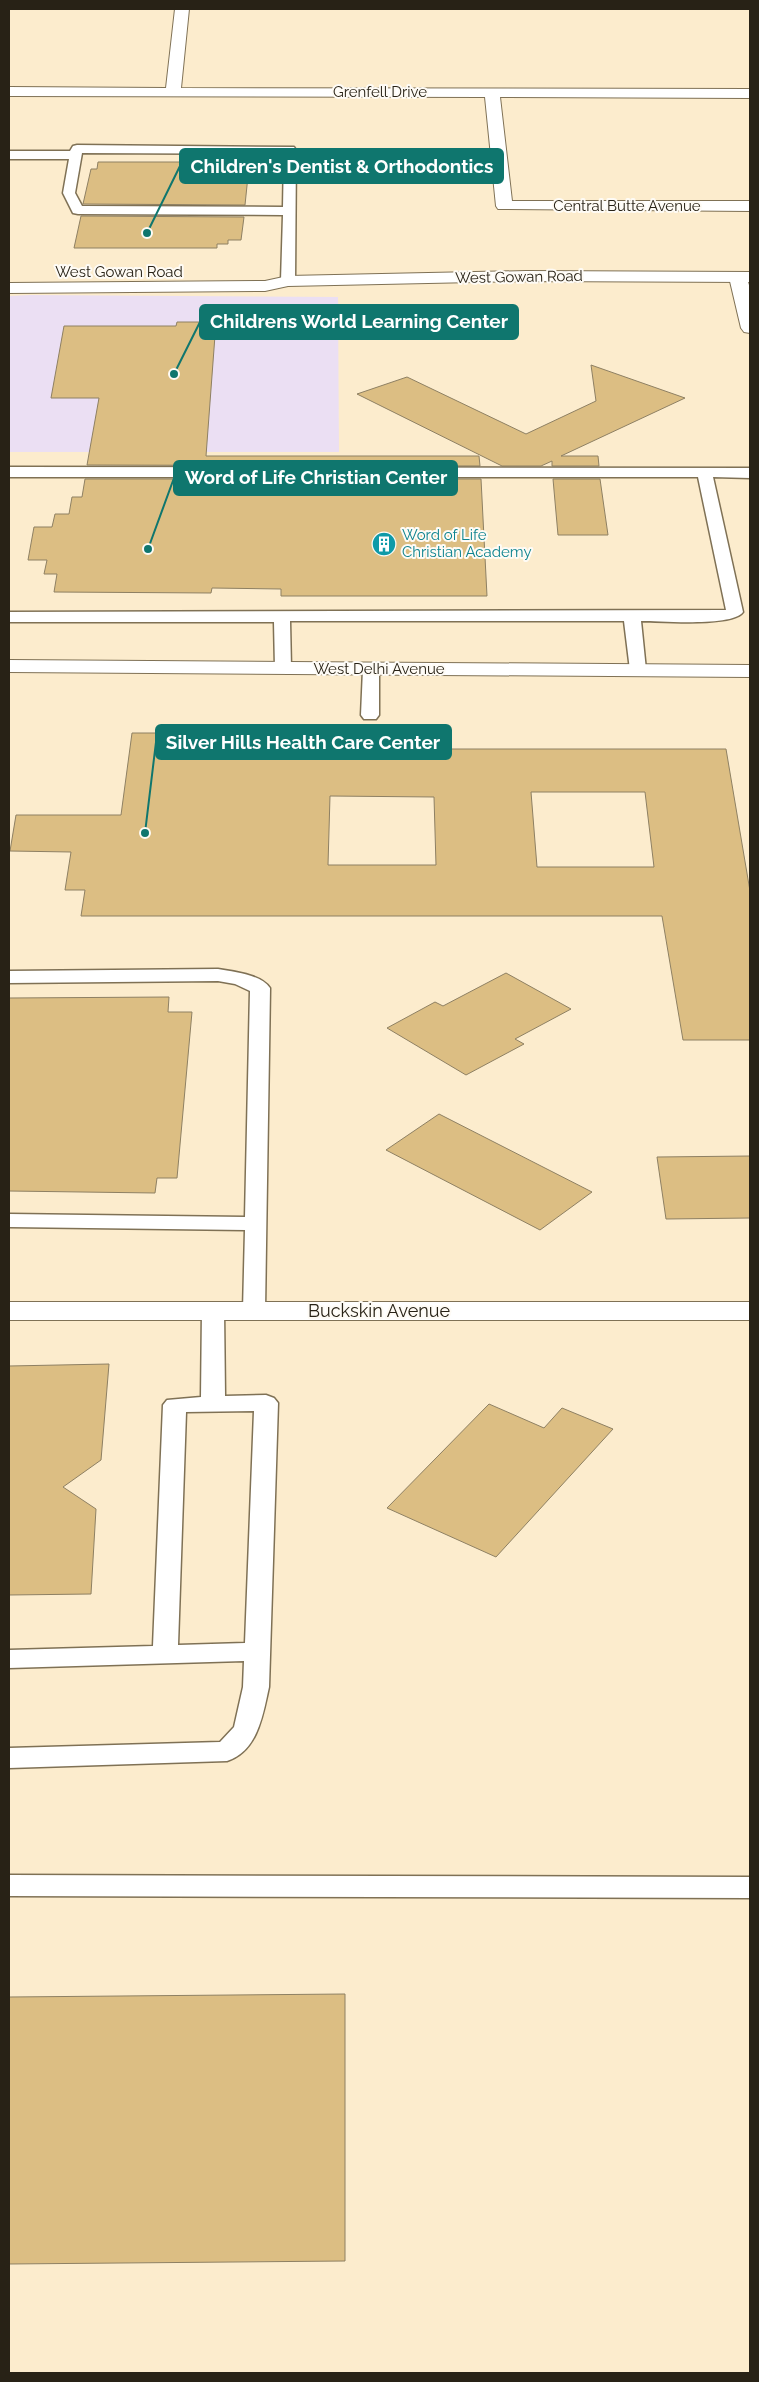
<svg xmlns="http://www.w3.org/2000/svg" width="759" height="2382" font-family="Raleway,sans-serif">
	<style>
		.education { fill: #ebdff3 }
		.building { fill: #dcbe83; stroke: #8e8063; fill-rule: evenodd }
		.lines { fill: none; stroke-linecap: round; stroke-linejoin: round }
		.service-casing { stroke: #7f7155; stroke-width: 3 }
		.minor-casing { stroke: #7f7155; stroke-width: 2 }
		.tertiary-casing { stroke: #7f7155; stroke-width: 2 }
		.service { fill: #fff; fill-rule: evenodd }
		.minor { fill: #fff; fill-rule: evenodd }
		.tertiary { fill: #fff; fill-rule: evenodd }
		.labels { text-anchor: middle; stroke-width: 4; stroke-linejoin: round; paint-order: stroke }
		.far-street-label { font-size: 15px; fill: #282216; stroke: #fefbf5 }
		.far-culture-label { font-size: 15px; fill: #0d838f; stroke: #fefbf5; text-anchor: start }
		.street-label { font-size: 18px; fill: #282216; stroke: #fefbf5 }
		.leader { fill: none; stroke: #0f766e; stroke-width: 2 }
		.callout-dot { fill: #0f766e; stroke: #fefbf5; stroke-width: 2 }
		.callout { fill: #0f766e; stroke: #0f766e; stroke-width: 2 }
		.callout-label { font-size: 19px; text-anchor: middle; font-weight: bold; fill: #fff }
	</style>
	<rect width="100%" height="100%" fill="#fceccd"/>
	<path class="education" d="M30,295L338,297L339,452H9V296Z"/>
	<path class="building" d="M98,162H232L230,176H248L245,205L83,204L91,169H97Z
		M81,216L244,217L241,240H228V244H217V248H74Z
		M177,322H216L206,456H479L480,466L87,465L99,398H51L64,326H176Z
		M591,365L685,398L561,456H598L599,466H552V461L541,466H502L357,394L407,377L526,434L596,401Z
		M85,479H481L487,596H281V589L212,588L211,593L54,592L57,574H44L47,560H28L34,527H52L55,514H69L72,497H82Z
		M553,479H600L608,535H558Z
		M132,733H244V739H331V749H726L750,891V1040H683L662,916H81L85,890H65L71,852L10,851L16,815H121ZM531,792H645L654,867H537ZM330,796L434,797L436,865H328Z
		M506,973L571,1009L515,1039L524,1044L466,1075L387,1028L435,1002L443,1006Z
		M169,997L168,1012H192L177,1178H157L155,1193L9,1191V998Z
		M439,1114L592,1192L540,1230L386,1150Z
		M750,1156V1218L666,1219L657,1157Z
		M109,1364L101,1460L63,1487L96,1509L91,1594L9,1595V1366Z
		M489,1404L544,1428L562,1408L613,1429L496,1557L387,1508Z
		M345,1994V2261L9,2264V1997Z"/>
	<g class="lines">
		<g class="service-casing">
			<path id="service" d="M77,145L294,147L296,150L295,281L288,285L281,281L283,215L78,214L73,213L63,193L69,159H9V151H70L73,146ZM82,153L284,154L283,207L82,206L75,193Z
				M9,467L750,468V478L713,477L743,612C733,627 660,621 641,621L646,670L644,674H632L630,670L624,621H290L291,668L289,672H277L275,668L274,622H9V612L726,610L698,477H9Z
				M371,664L377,665L379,669V715L376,719H364L361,715L363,669L365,665Z
				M218,969C234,972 260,974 270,988L265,1310L262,1315L254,1317L246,1315L243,1310L245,1230L9,1227V1214L245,1217L250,991L235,984L218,981L9,983V971Z
				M213,1303L221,1305L224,1310L225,1396L266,1395L274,1398L278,1403L269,1687C263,1714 258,1751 227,1761L9,1768V1748L220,1742L234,1727L243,1687L244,1661L9,1668V1650L153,1646L163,1405L167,1400L201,1397L202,1310L205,1305ZM254,1411L245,1643L178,1645L186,1412Z
				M9,1875L750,1877V1898L9,1896Z"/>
		</g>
		<g class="minor-casing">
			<path id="minor" d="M175,9H189L181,88L750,89V98L500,97L512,201H750V211L498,209L496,206L485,97L9,96V87L166,88Z
				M738,272L744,273C754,288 751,316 750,333L744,332L741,328L729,277L732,273Z
				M9,660L750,665V677L9,672Z"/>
		</g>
		<g class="tertiary-casing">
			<path id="tertiary" d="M526,271L750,272V282L526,281L288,286L265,291L9,293V283L265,281L288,276Z
				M9,1302H750V1320H9Z"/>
		</g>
		<use href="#service" class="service"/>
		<use href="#minor" class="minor"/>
		<use href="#tertiary" class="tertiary"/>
	</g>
	<defs>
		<g id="building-disc" transform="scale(1.25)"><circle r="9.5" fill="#0f9aa8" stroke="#fefbf5"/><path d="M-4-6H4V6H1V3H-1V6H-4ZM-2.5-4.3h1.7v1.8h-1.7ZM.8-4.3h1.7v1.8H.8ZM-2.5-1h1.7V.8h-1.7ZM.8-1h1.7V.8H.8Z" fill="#fff"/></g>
	</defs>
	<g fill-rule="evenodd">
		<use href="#building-disc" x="384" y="544"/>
	</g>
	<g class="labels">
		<g class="far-street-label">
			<text x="380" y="97">Grenfell Drive</text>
			<text x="627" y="211">Central Butte Avenue</text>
			<text x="119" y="277">West Gowan Road</text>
			<text transform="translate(519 277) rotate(-1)" y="5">West Gowan Road</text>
			<text x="379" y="674">West Delhi Avenue</text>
		</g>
		<g class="far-culture-label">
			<text x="402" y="540">Word of Life<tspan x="402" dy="17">Christian Academy</tspan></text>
		</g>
		<g class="street-label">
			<text x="379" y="1317">Buckskin Avenue</text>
		</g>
	</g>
	<path class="leader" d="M147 233L180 166M174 374L200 322M148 549L174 478M145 833L156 742"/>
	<g class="callout-dot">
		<circle cx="147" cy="233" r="5"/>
		<circle cx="174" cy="374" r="5"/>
		<circle cx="148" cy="549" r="5"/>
		<circle cx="145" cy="833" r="5"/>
	</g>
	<g class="callout">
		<rect x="180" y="149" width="323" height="34" rx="5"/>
		<rect x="200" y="305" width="318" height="34" rx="5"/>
		<rect x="174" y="461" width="283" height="34" rx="5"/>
		<rect x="156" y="725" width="295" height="34" rx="5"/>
	</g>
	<g class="callout-label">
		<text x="342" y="173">Children's Dentist &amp; Orthodontics</text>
		<text x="359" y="328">Childrens World Learning Center</text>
		<text x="316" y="484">Word of Life Christian Center</text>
		<text x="303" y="749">Silver Hills Health Care Center</text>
	</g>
	<rect width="759" height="2382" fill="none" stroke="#282216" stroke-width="20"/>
</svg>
